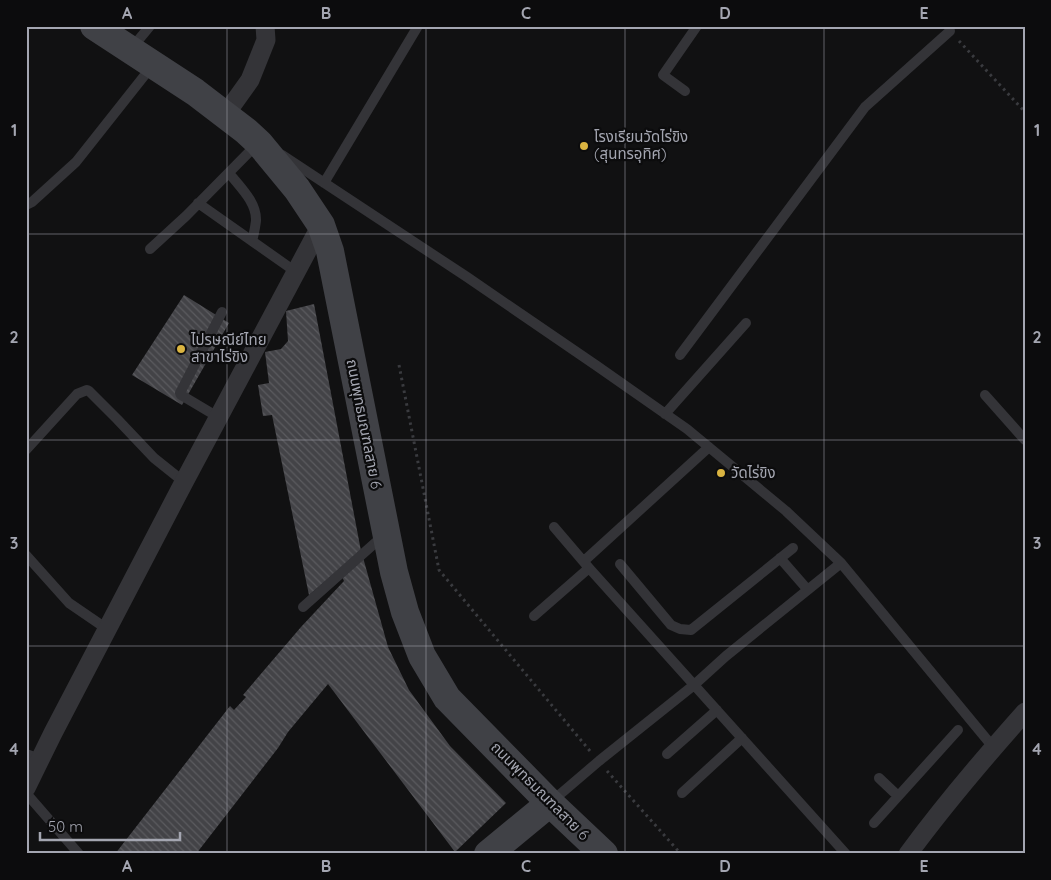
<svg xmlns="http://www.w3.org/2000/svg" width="1051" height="880" font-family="Quicksand,'Noto Sans Thai',sans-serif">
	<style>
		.building { fill: url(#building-back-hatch) }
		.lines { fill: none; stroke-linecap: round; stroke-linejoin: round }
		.path { stroke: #3a3b3f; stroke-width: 3; stroke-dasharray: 2.5 4; stroke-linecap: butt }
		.lane { stroke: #343438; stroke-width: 10 }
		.street { stroke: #343438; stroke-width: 19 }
		.secondary { stroke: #404146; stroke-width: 28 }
		.grid { fill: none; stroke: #a4a6b1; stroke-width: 1; stroke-opacity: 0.55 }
		.poi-dot { fill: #dab441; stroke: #0c0c0d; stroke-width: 2 }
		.labels { text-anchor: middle; stroke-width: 4.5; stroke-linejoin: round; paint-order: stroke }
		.poi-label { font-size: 15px; fill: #a4a6b1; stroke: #0c0c0d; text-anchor: start }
		.street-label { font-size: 15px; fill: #a4a6b1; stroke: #0c0c0d }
		.neatline { fill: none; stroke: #a4a6b1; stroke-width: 2 }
		.grid-label { font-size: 16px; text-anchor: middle; font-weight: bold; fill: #a4a6b1 }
	</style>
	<defs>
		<pattern id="building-back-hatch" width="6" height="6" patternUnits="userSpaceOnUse" patternTransform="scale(1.25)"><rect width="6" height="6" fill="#434347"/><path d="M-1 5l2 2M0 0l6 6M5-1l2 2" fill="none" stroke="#5b5b5f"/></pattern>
	</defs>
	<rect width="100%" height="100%" fill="#111112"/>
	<path class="building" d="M184,295L229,323L182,405L132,375Z
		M314,304L361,551L364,561L388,647L409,690L450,746L506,803L455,852L328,684L288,732L278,748L196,854H115L230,706L234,710L246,697L243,695L301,627L344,581L339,570L309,595L272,415L263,416L258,385L269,383L265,352L281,349L288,341L286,311Z"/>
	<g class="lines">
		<path class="path" d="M959,41L1025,112
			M399,365L439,570L590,751
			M607,771L681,854"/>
		<path class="lane" d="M131,49L150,26
			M685,91L663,75L697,26
			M282,155L467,277L597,366L687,429L786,511L841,563L993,747
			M229,173C239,186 257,202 256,221C255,228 254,234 252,241
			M324,183L418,26
			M198,203L296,272
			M26,205L32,202L76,162L152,66
			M150,249L186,216L258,143
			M680,355L865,107L950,31
			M985,395L1025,440
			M665,414L746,323
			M218,417L181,395L180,393L222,312
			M26,450L77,394L87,390L89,391L117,419L154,458L184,482
			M554,527L589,568L846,854
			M26,555L69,603L107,629
			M780,558L807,589
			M584,561L709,447
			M620,564L671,625L680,629L691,630L793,548
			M303,607L384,535
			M534,616L589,568
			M26,754L40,759
			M667,754L717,710
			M879,778L898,796
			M26,793L79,854
			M682,793L742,738
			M551,802L599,761L694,685L726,656L841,563
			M874,823L958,730"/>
		<path class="street" d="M225,115L250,80L266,40L265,26
			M26,788L53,733L184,482L321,225
			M908,854C944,805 984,758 1025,712"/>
		<path class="secondary" d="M94,26L195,92L246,131L259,143L297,189L321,225L330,251L394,572L405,612L422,656L447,698L550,803L604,854
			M488,854L550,803"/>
	</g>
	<path class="grid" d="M227,26V854M426,26V854M625,26V854M824,26V854M26,234H1025M26,440H1025M26,646H1025"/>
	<g class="poi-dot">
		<circle cx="584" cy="146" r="5"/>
		<circle cx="181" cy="349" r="5"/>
		<circle cx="721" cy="473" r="5"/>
	</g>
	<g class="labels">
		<g class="poi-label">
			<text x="594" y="142">โรงเรียนวัดไร่ขิง<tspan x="594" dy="17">(สุนทรอุทิศ)</tspan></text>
			<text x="191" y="345">ไปรษณีย์ไทย<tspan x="191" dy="17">สาขาไร่ขิง</tspan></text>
			<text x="731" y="478">วัดไร่ขิง</text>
		</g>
		<g class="street-label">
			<text transform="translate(364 424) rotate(79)" y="5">ถนนพุทธมณฑลสาย 6</text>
			<text transform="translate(540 791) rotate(45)" y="5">ถนนพุทธมณฑลสาย 6</text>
		</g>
	</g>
	<rect width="1051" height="880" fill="none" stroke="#0c0c0d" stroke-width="55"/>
	<path d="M40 832v8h140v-8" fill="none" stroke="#a4a6b1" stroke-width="2.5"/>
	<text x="48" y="832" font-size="15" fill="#a4a6b1" stroke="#0c0c0d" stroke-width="4" paint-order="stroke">50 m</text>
	<rect x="28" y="28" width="996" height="824" class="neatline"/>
	<g class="grid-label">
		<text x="127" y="19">A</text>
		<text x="326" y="19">B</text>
		<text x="526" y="19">C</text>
		<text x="725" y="19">D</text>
		<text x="924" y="19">E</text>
		<text x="14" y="136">1</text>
		<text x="1037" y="136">1</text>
		<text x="14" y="343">2</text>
		<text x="1037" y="343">2</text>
		<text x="14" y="549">3</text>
		<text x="1037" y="549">3</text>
		<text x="14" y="755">4</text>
		<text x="1037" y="755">4</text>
		<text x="127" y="872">A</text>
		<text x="326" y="872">B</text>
		<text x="526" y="872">C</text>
		<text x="725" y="872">D</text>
		<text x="924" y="872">E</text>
	</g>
</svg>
